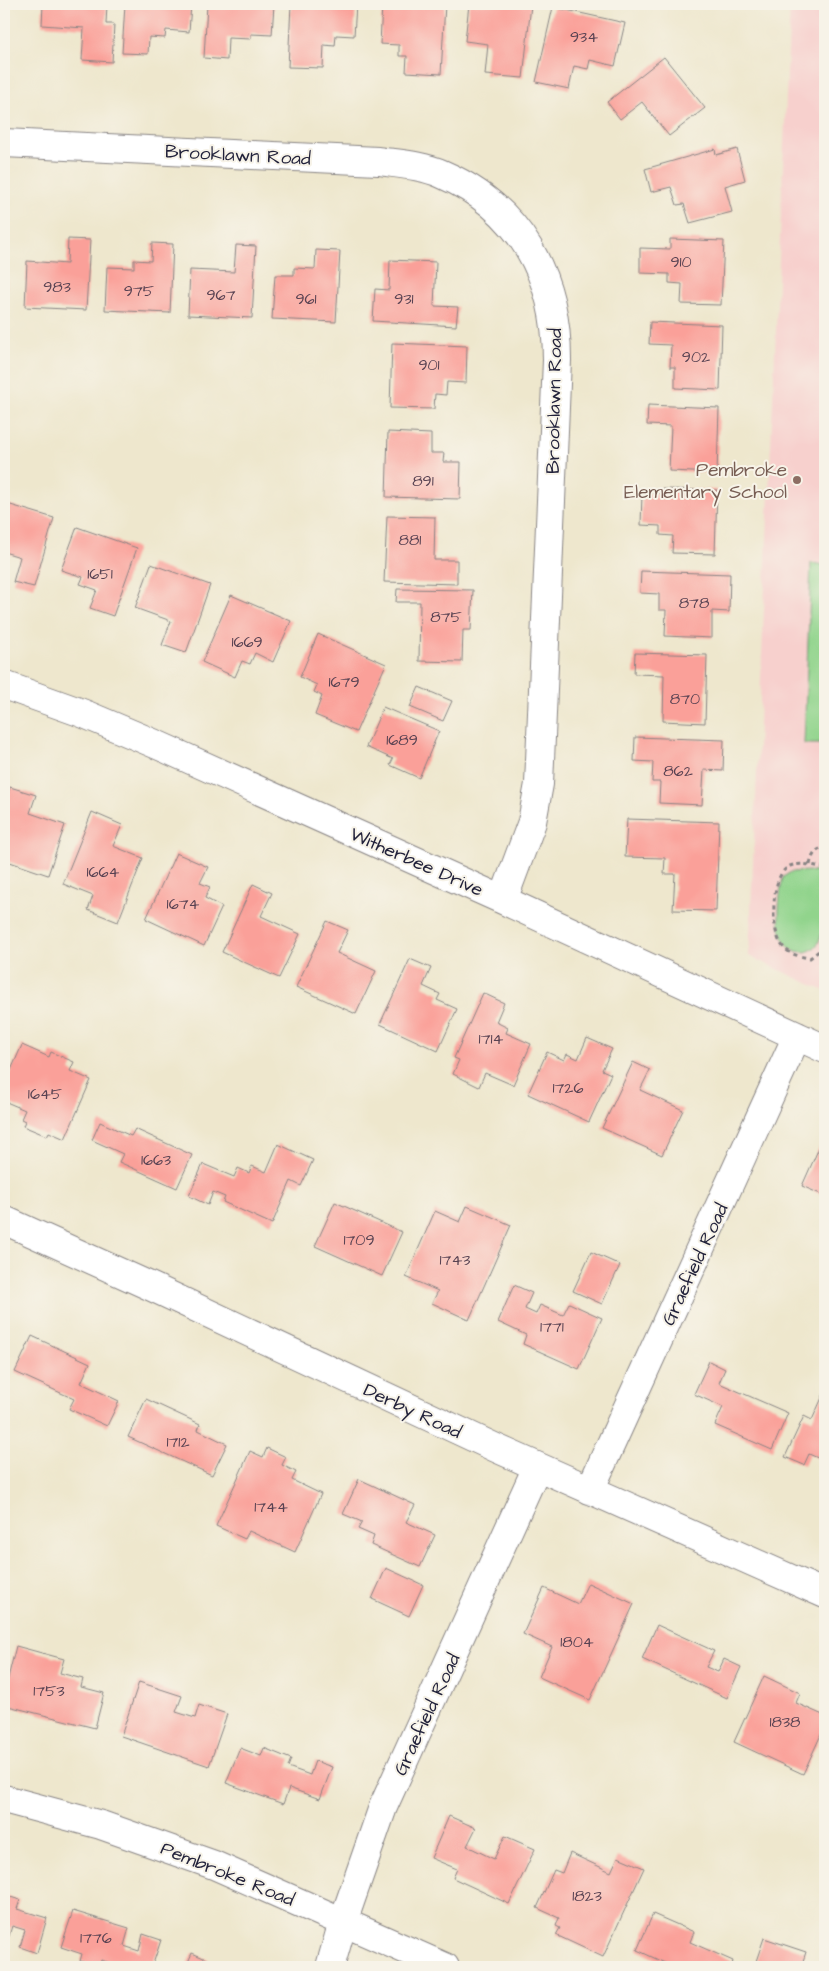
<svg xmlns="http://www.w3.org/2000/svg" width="829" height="1971" font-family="'Architects Daughter',sans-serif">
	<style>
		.built { fill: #f7d0cd }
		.green { fill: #91d48c; stroke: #5a7b64 }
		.building { fill: #faa099 }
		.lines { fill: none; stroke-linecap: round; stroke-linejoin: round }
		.minor-casing { stroke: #888484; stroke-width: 30 }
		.path { stroke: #888484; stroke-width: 3; stroke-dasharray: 4 4; stroke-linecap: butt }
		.minor { stroke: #fff; stroke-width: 28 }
		.education-dot { fill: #8d6e63; stroke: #f7f3e8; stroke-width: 2 }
		.labels { text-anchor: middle; stroke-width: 4; stroke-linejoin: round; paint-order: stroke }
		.number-label { font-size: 16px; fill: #584252 }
		.street-label { font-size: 19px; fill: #22223b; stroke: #f7f3e8 }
		.education-label { font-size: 19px; fill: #785e54; stroke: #f7f3e8; text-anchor: end }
	</style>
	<rect width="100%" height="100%" fill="#f7f3e8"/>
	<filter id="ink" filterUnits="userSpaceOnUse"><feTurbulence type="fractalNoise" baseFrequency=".02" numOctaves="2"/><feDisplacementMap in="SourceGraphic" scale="10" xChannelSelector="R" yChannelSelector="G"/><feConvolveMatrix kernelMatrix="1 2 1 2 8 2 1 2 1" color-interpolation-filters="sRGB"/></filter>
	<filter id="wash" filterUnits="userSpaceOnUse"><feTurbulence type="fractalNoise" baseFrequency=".0096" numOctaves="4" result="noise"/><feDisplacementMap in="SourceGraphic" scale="20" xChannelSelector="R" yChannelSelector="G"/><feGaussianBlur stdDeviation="1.12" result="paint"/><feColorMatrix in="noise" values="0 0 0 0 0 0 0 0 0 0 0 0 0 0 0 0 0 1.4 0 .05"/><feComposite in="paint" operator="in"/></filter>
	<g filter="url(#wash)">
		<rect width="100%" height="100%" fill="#eee7cd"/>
		<path class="built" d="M790,4H825V991L749,956Z"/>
		<path class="green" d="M811,563L825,565V744H804Z
			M809,871L823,873L825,876C825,897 828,922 819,941C817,947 810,952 804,952C770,953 779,896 783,877L791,872Z"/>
		<g id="blocks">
			<path class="building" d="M43,4H107L106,24H114L112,62L82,60L84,28L42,25Z
				M125,4H191L189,32L166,30L165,38L149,37L148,54L122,53Z
				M207,4H274L272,35L251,34V39L228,38L227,60L204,58Z
				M291,4H356L354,36L336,35L335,46L324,45L323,68L288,67Z
				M382,4H445L441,74L406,72L407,56H399V45L380,44Z
				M469,4L531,5L523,78L485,75L488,44L465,41Z
				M553,7L625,23L615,66L590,60L588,69L574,66L569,89L536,82Z
				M664,57L705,108L669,136L642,102L620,119L607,102Z
				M715,149L716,155L737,149L745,180L725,186L732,212L690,223L684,204L677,205L671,187L651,192L645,169Z
				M68,239L90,240L86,310L25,307L27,261L67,264Z
				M670,239L724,241L721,305L681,304L682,284L669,283V274L640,273V248L670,249Z
				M152,243L173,244L170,313L105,310L107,267L134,268V260L151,261Z
				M236,245L256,246L252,318L188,315L190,270L234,272Z
				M316,250L340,251L336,322L272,319L275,275H294V268L315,269Z
				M4,251L8,252L6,306H4Z
				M390,260L436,262L434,306L458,307L456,326L373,321L375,289L389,290Z
				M650,322L722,325L720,390L675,388V367H670L671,345L649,344Z
				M392,343L467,346L466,383L447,382L446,395L435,394L434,409L390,408Z
				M648,405L719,408L717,473L669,471L671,426L647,425Z
				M388,432L431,434V453H444L443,462H461L460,499L386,497Z
				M662,489L717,490L715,554L672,553L673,536L660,535V526L641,525L642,493H662Z
				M4,503L54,518L34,587L13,582L20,557L4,552Z
				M387,516L435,517L434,560H457V584L384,582Z
				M77,527L137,548L113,616L90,608L97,590L80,584L83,577L61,570Z
				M151,564L210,585L186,653L162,645L171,621L135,608Z
				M641,571L730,574L729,612L712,611V638L665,636L666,610H659V594L640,593Z
				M397,589L473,590L471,630H463L462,662L419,661L420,602H396Z
				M231,595L291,621L273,662L255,653L250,664L242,661L235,677L202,662Z
				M318,634L386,664L356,732L315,715L322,696L314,692L317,685L300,677Z
				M635,653L707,655L705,723L663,721L664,675L634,674Z
				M419,687L452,701L443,721L410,707Z
				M383,707L439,731L419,778L390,765L393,759L366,747Z
				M635,737L724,740L723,771L704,770L702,805L659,803L660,782H652L653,762L634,761Z
				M10,787L36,795L30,813L65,825L48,875L4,860V806Z
				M92,812L122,825L113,846L143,858L118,922L88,910L93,896L63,884Z
				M627,819L719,822L716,911L673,910L675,874H664L665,858L625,857Z
				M176,853L208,867L200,883L210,887L205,898L222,907L204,946L146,919Z
				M253,884L272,893L261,916L300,934L279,978L222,952Z
				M327,921L348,930L337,953L376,971L356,1014L296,987Z
				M410,959L431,968L423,986L440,994L437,1000L457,1009L438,1051L380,1024Z
				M483,993L504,1003L496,1022L508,1028L506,1033L531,1044L513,1085L485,1073L479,1087L453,1074L459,1060L454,1058Z
				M587,1038L612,1049L602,1070L611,1074L589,1122L528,1094L547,1052L564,1060L567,1054L578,1059Z
				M22,1045L49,1057L51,1052L74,1062L70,1071L91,1080L65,1139L49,1132L47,1136L23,1126L25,1121L21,1119L25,1110L4,1101V1086Z
				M633,1062L650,1070L640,1090L683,1110L662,1155L602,1128Z
				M100,1122L131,1136L135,1129L192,1155L177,1188L119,1162L123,1154L92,1140Z
				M822,1141L825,1142V1196L802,1186Z
				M278,1144L313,1160L301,1186L291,1181L272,1224L223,1202L225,1197L213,1192L208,1205L189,1196L203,1164L234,1177L238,1168L249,1173L252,1166L266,1172Z
				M335,1202L402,1232L382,1276L315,1246Z
				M467,1206L511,1225L469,1320L432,1303L438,1291L406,1277L435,1211L460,1222Z
				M591,1252L620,1265L602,1304L573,1291Z
				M514,1285L532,1293L525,1309L536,1314L540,1305L563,1315L569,1303L602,1318L579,1369L523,1344L526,1335L498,1322Z
				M32,1336L90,1363L81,1383L119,1401L107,1426L69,1409L74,1399L15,1372Z
				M709,1361L725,1369L719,1383L788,1413L772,1450L715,1425L723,1407L694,1394Z
				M825,1391V1465L819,1462L820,1459L809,1454L804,1465L785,1457L804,1416L812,1420Z
				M146,1399L200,1424L198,1430L227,1444L212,1475L128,1437Z
				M267,1448L286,1457L282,1465L296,1472L292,1480L321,1494L295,1552L249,1531L245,1539L216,1526L250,1451L263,1457Z
				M359,1479L415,1505L406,1522L435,1535L420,1567L371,1545L374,1536L358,1529L362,1522L343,1514Z
				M386,1568L423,1585L409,1616L372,1599Z
				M588,1583L634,1604L590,1700L539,1677L552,1647L523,1634L544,1588L578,1604Z
				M657,1625L714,1651L706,1667L718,1672L724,1659L741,1667L727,1698L642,1659Z
				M16,1646L64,1659L60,1673L83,1679L81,1687L104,1693L95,1728L4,1705V1694Z
				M764,1676L800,1693L796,1703L825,1716V1726L803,1774L734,1742Z
				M139,1682L182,1696L176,1712L195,1718L199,1705L227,1714L209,1766L121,1736Z
				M240,1748L261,1756L264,1748L291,1759L288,1767L310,1775L315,1761L332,1767L320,1799L289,1788L283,1804L226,1783Z
				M449,1816L476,1828L467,1846L494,1859L505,1836L535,1849L509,1904L453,1878L457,1869L431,1858Z
				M570,1853L611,1872L618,1857L644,1868L603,1957L556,1935L560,1928L556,1926L559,1918L537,1908L554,1870L562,1873Z
				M4,1895L20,1900L17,1909L47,1918L37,1953L20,1947L25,1930L12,1926L8,1939L4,1938Z
				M73,1911L129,1928L124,1946L139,1951L143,1934L161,1940L152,1967H123L101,1960L99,1967L80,1961L82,1954L61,1947Z
				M653,1914L694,1932L690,1942L733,1961L731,1967H666L667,1964L637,1950Z
				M764,1938L806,1952L801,1967H754Z
				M192,1953L225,1967H186Z"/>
		</g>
	</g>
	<g filter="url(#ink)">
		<use href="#blocks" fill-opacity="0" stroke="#888484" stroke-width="1"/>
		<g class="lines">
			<g class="minor-casing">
				<path id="minor" d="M4,143L378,161C399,164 422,165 442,174C520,208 557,276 557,360L539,784L532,822L503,900
					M4,685L82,713L160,746L503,900L825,1049
					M4,1220L152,1287L496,1448L825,1594
					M590,1490L797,1036
					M4,1799L101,1825L214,1865L445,1967
					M330,1967L343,1922L383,1807L537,1467"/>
			</g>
			<path class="path" d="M810,865C812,855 815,850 825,847
				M825,868C816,866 800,862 790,866C770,874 771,927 780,942C786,954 798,956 810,958L825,946"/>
			<use href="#minor" class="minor"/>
		</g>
	</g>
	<circle class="education-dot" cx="797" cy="480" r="5"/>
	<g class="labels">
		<g class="number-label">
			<text x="584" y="42">934</text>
			<text x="681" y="267">910</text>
			<text x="57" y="292">983</text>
			<text x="139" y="296">975</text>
			<text x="221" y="300">967</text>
			<text x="306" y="304">961</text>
			<text x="404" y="304">931</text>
			<text x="696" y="362">902</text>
			<text x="429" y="370">901</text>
			<text x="423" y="486">891</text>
			<text x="410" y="545">881</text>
			<text x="100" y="579">1651</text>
			<text x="694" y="608">878</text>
			<text x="446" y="622">875</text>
			<text x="247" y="647">1669</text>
			<text x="344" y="687">1679</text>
			<text x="685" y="704">870</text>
			<text x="402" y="745">1689</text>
			<text x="678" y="776">862</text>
			<text x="103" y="877">1664</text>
			<text x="183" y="909">1674</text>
			<text x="491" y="1044">1714</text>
			<text x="568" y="1093">1726</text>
			<text x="45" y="1099">1645</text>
			<text x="156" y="1165">1663</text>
			<text x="359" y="1245">1709</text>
			<text x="455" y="1265">1743</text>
			<text x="552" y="1332">1771</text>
			<text x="178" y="1447">1712</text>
			<text x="271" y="1512">1744</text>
			<text x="577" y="1647">1804</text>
			<text x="49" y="1696">1753</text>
			<text x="785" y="1727">1838</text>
			<text x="587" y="1901">1823</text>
			<text x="96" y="1943">1776</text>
		</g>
		<g class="street-label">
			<text transform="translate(238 154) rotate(3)" y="7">Brooklawn Road</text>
			<text transform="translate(553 401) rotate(-89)" y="7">Brooklawn Road</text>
			<text transform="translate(417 861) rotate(24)" y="7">Witherbee Drive</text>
			<text transform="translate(694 1264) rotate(-65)" y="7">Graefield Road</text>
			<text transform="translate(413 1410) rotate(25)" y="7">Derby Road</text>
			<text transform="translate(426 1714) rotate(-65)" y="7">Graefield Road</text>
			<text transform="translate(228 1873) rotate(22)" y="7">Pembroke Road</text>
		</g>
		<g class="education-label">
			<text x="787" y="476">Pembroke<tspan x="787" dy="22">Elementary School</tspan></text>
		</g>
	</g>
	<rect width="829" height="1971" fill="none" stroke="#f7f3e8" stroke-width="20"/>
</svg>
